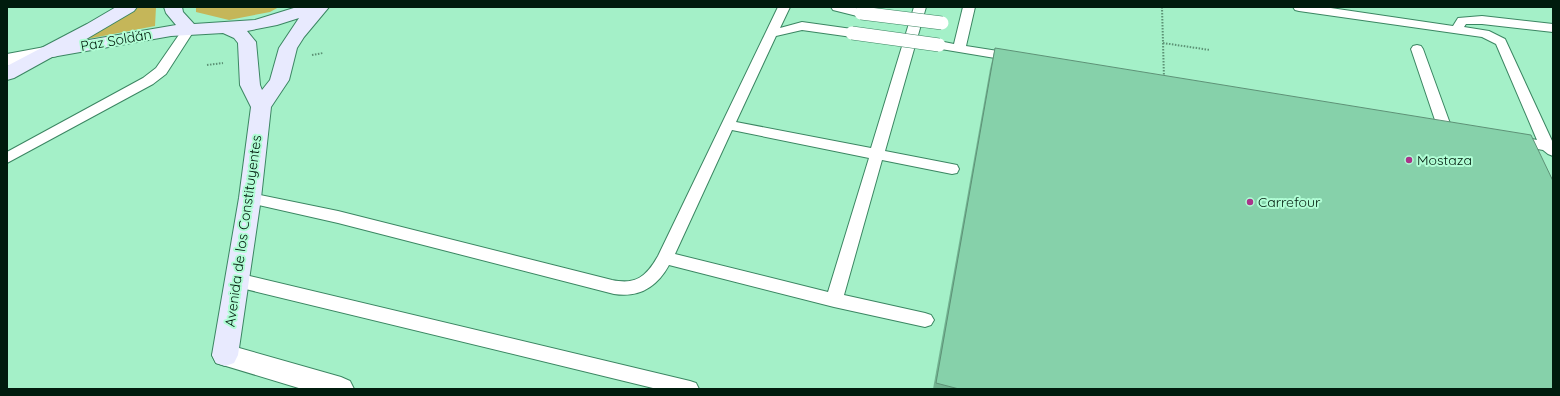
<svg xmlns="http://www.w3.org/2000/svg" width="1560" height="396" font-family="Quicksand,sans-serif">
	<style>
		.green { fill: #c5b659 }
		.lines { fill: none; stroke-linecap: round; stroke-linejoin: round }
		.lane-casing { stroke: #3b8662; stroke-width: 2 }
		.street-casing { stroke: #3b8662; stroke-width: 2 }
		.secondary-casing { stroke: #3b8662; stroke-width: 2 }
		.path { stroke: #5c9275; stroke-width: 2; stroke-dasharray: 1.5 1.5; stroke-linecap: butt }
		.lane { fill: #fff; fill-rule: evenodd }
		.street { fill: #fff; fill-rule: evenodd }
		.secondary { fill: #e8eafe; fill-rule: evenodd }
		.lane-bridge-casing { stroke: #3b8662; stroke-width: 14; stroke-linecap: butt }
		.lane-bridge { stroke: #fff; stroke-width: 13 }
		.wall { fill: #73b492 }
		.building { fill: #86d1aa; stroke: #5e9277 }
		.poi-dot { fill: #aa338a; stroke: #b1fdd5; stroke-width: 1.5 }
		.labels { text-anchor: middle; stroke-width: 4; stroke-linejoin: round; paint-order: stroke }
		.street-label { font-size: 14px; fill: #001b0d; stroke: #b1fdd5 }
		.poi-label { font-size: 14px; fill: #001b0d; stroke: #b1fdd5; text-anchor: start }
	</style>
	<rect width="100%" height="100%" fill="#a4f0c8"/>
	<path class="green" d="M139,7H156L155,26L87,39Z
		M196,7H279L270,12L229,20L196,12Z"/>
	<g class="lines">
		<g class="lane-casing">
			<path id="lane" d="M778,7H790L780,28L802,22L852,29L856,30L858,33L856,36L852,37L802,30L776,36L736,122L871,148L914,7H926L885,151L952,164L957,165L959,169L957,173L952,174L882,160L844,295L925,313L931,315L934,320L931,325L925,327L834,307L669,265C657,287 639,298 614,294L338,223L250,203L245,202L242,198L245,194L250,193L338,211L612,280C636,285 646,277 658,256ZM732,130L869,158L828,292L675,254Z
				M831,7H851L865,10L867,13L865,16L861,17L833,10Z
				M963,7H975L966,46L1017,54L1019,57L1017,60L1013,61L935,48L933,45L935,42L939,41L954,44Z
				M1293,7H1324L1453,26L1458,18L1482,16L1553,24V32L1482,24H1466L1464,27L1489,31L1505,39L1553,143V156L1548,154L1543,150L1511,144L1509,141L1511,138L1516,136L1537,140L1496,44L1482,37L1299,11L1295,10Z
				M189,25L193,26L195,29L166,74L153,84L7,163V152L143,78L156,68L185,26Z
				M1417,45L1421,46L1423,49L1452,129L1450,132L1445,134L1440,132L1438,129L1411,49L1413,46Z
				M237,273L690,381L696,383L699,389H657L237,287L231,285L229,280L231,275Z"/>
		</g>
		<g class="street-casing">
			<path id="street" d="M50,46L57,48L59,52L57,56L7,66V54Z
				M225,344L341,377L350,381L354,389H302L216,363L212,355L216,347Z"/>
		</g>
		<g class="secondary-casing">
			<path id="secondary" d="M116,7H137L134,11L83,41L176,25L166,13L164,7H182L183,12L194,24L255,20L297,7H329L304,37L297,48L289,80L271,107L261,198L238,355L234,363L225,366L216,363L212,355L239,198L251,107L240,85L238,43L234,38L223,33L171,36L52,57L14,78L7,80V66L87,24ZM299,18L279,48L270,80L262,90L260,85L256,42L247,31L277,25Z"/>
		</g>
		<path class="path" d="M1162,7L1164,78
			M1163,43L1210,50
			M312,55L323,53
			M207,65L223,63"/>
		<use href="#lane" class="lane"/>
		<use href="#street" class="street"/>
		<use href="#secondary" class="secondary"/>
		<g class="lane-bridge-casing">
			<path id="lane-bridge" d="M861,13L942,23
				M852,33L939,45"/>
		</g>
		<use href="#lane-bridge" class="lane-bridge"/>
	</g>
	<path class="wall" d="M995,48L1553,389H933L990,69Z"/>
	<path class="building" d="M995,48L1531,135L1553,181V389H959L936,383Z"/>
	<g class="poi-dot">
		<circle cx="1409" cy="160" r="4"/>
		<circle cx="1250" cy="202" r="4"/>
	</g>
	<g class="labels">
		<g class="street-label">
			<text transform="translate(116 40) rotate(-10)" y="5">Paz Soldán</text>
			<text transform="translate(243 231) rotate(-82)" y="5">Avenida de los Constituyentes</text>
		</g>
		<g class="poi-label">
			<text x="1417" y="165">Mostaza</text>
			<text x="1258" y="207">Carrefour</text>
		</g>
	</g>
	<rect width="1560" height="396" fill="none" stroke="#001b0d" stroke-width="16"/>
</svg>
